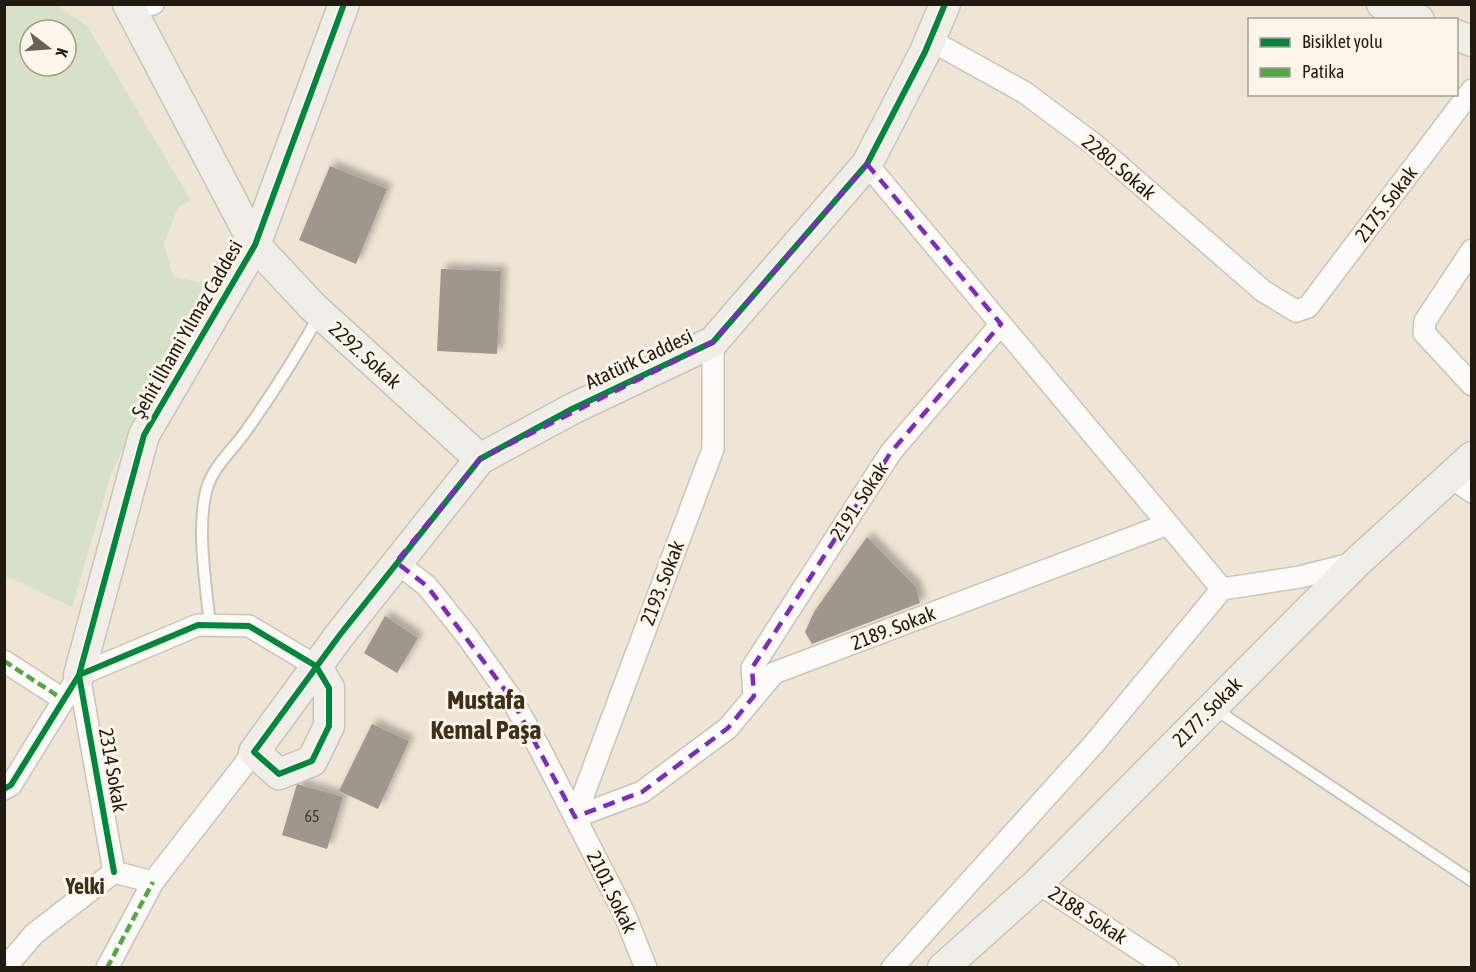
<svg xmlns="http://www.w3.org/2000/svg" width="1476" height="972" font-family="'Asap Condensed',sans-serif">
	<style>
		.green { fill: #d7e0c9; fill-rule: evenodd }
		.building { fill: #9f968d; filter: url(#shadow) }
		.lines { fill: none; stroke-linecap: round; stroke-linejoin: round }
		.lane-casing { stroke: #cbc3b8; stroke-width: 14 }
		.street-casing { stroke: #cbc3b8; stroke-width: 24 }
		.secondary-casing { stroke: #cbc3b8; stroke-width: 33 }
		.lane { stroke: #fcfbf9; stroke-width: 10 }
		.street { stroke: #fcfbf9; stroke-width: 21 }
		.secondary { stroke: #f1eeea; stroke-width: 30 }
		.quiet { stroke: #52a942; stroke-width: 4.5; stroke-dasharray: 9 4.5; stroke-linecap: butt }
		.cycleway-casing { stroke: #fcf5eb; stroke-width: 10 }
		.cycleway { stroke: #00873e; stroke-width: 6 }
		.marked { fill: none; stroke: #7b2cbf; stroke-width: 4.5; stroke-dasharray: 12 8; stroke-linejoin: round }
		.labels { text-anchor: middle; stroke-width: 6; stroke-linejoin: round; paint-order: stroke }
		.number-label { font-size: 16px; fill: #403930 }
		.street-label { font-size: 20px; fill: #211a11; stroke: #fcf5eb }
		.quarter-label { font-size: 22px; font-weight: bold; fill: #3f301b; stroke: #fcf5eb }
		.district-label { font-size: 26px; font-weight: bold; fill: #3f301b; stroke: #fcf5eb }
	</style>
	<defs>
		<filter id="shadow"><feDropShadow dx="5.5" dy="-5.5" stdDeviation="3" flood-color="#0004"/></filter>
	</defs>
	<rect width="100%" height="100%" fill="#eee5d6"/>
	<path class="green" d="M5,5H57L88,27L191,201L178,207L164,244L173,277L211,284L186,320L111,474L72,607L5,576ZM30,30H66V66H30Z"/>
	<path class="building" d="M330,166L387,189L356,264L299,240Z
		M441,269L501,271L497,354L437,351Z
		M867,537L916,587L920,603L812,644L805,632L814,612Z
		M385,616L418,638L397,673L364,653Z
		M372,724L409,741L378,809L339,791Z
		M297,784L343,797L327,849L282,835Z"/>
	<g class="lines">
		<g class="lane-casing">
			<path id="lane" d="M210,625C206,586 196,525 207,488C214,465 233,450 246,431C273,393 297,355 320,314
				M1215,709L1472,881"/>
		</g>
		<g class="street-casing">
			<path id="street" d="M130,9L153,4
				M930,40L1024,92L1095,145L1263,291L1296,311L1308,307L1472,90
				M867,164L1168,524
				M1472,250L1425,321L1424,333L1472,385
				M1449,476L1472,492
				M396,562L427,586L467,636L511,698L540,749L624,913L646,968
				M4,661L64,700
				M79,675L114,872
				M754,696L752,668L891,452L1001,324
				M4,789L11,785L79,675L198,625L249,626L316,666
				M575,817L642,792L728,728L774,673L1168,524L1222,589
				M575,817L713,449V342
				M1038,883L1168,968
				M5,968L34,934L114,872L153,882L254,752
				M107,968L153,882
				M892,968L1093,745L1222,589L1300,577L1355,563"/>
		</g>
		<g class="secondary-casing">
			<path id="secondary" d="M128,4L255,245L313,307L480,459
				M1382,4L1419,20
				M1456,35L1472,41
				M316,666L329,688V726L312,761L279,774L254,752L339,636L480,459L572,409L713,342L867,164L925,52L945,4
				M79,675L144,435L255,245L344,4
				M943,968L1038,883L1356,563L1472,457"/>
		</g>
		<use href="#lane" class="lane"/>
		<use href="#street" class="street"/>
		<use href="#secondary" class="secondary"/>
		<path class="quiet" d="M4,661L64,700
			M107,968L153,882"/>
		<g class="cycleway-casing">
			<path id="cycleway" d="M4,789L11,785L79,675L198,625L249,626L316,666L329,688V726L312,761L279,774L254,752L339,636L480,459L572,409L713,342L867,164L925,52L945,4
				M114,872L79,675L144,435L255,245L344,4"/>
		</g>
		<use href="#cycleway" class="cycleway"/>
	</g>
	<path class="marked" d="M867,164L1001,324L891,452L752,668L754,696L728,728L642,792L575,817L511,698L427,586L396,562L480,459L713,342Z"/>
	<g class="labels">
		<g class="number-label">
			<text x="312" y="822">65</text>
		</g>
		<g class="street-label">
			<text transform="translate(1119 167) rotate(40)" y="7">2280. Sokak</text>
			<text transform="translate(1386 204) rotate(-53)" y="7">2175. Sokak</text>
			<text transform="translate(187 329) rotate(-60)" y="7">Şehit İlhami Yılmaz Caddesi</text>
			<text transform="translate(365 355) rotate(42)" y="7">2292. Sokak</text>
			<text transform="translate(639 359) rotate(-25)" y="7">Atatürk Caddesi</text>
			<text transform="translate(859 501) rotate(-57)" y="7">2191. Sokak</text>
			<text transform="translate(662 583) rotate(-69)" y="7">2193. Sokak</text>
			<text transform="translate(893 628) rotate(-21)" y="7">2189. Sokak</text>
			<text transform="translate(1207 712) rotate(-45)" y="7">2177. Sokak</text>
			<text transform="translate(113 770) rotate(80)" y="7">2314 Sokak</text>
			<text transform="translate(612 892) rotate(64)" y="7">2101. Sokak</text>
			<text transform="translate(1088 915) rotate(33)" y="7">2188. Sokak</text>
		</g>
		<g class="quarter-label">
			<text x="85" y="894">Yelki</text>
		</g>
		<g class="district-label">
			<text x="486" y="709">Mustafa<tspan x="486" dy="30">Kemal Paşa</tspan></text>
		</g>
	</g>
	<rect width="1476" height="972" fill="none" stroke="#211a11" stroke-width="12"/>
	<rect x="1248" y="18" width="210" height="78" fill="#fcf5eb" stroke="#a49d94" stroke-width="1.5"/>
	<rect x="1260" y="38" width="30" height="9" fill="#00873e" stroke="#a49d94" stroke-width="1.5"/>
	<text x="1302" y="48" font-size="18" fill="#211a11">Bisiklet yolu</text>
	<rect x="1260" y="68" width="30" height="9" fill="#52a942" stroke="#a49d94" stroke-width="1.5"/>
	<text x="1302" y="78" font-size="18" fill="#211a11">Patika</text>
	<g transform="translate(48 48) rotate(107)"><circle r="28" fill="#fcf5eb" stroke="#a49d94" stroke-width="1.5"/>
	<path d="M0-4.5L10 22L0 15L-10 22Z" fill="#696156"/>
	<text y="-9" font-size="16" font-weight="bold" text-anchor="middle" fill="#211a11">K</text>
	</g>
</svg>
